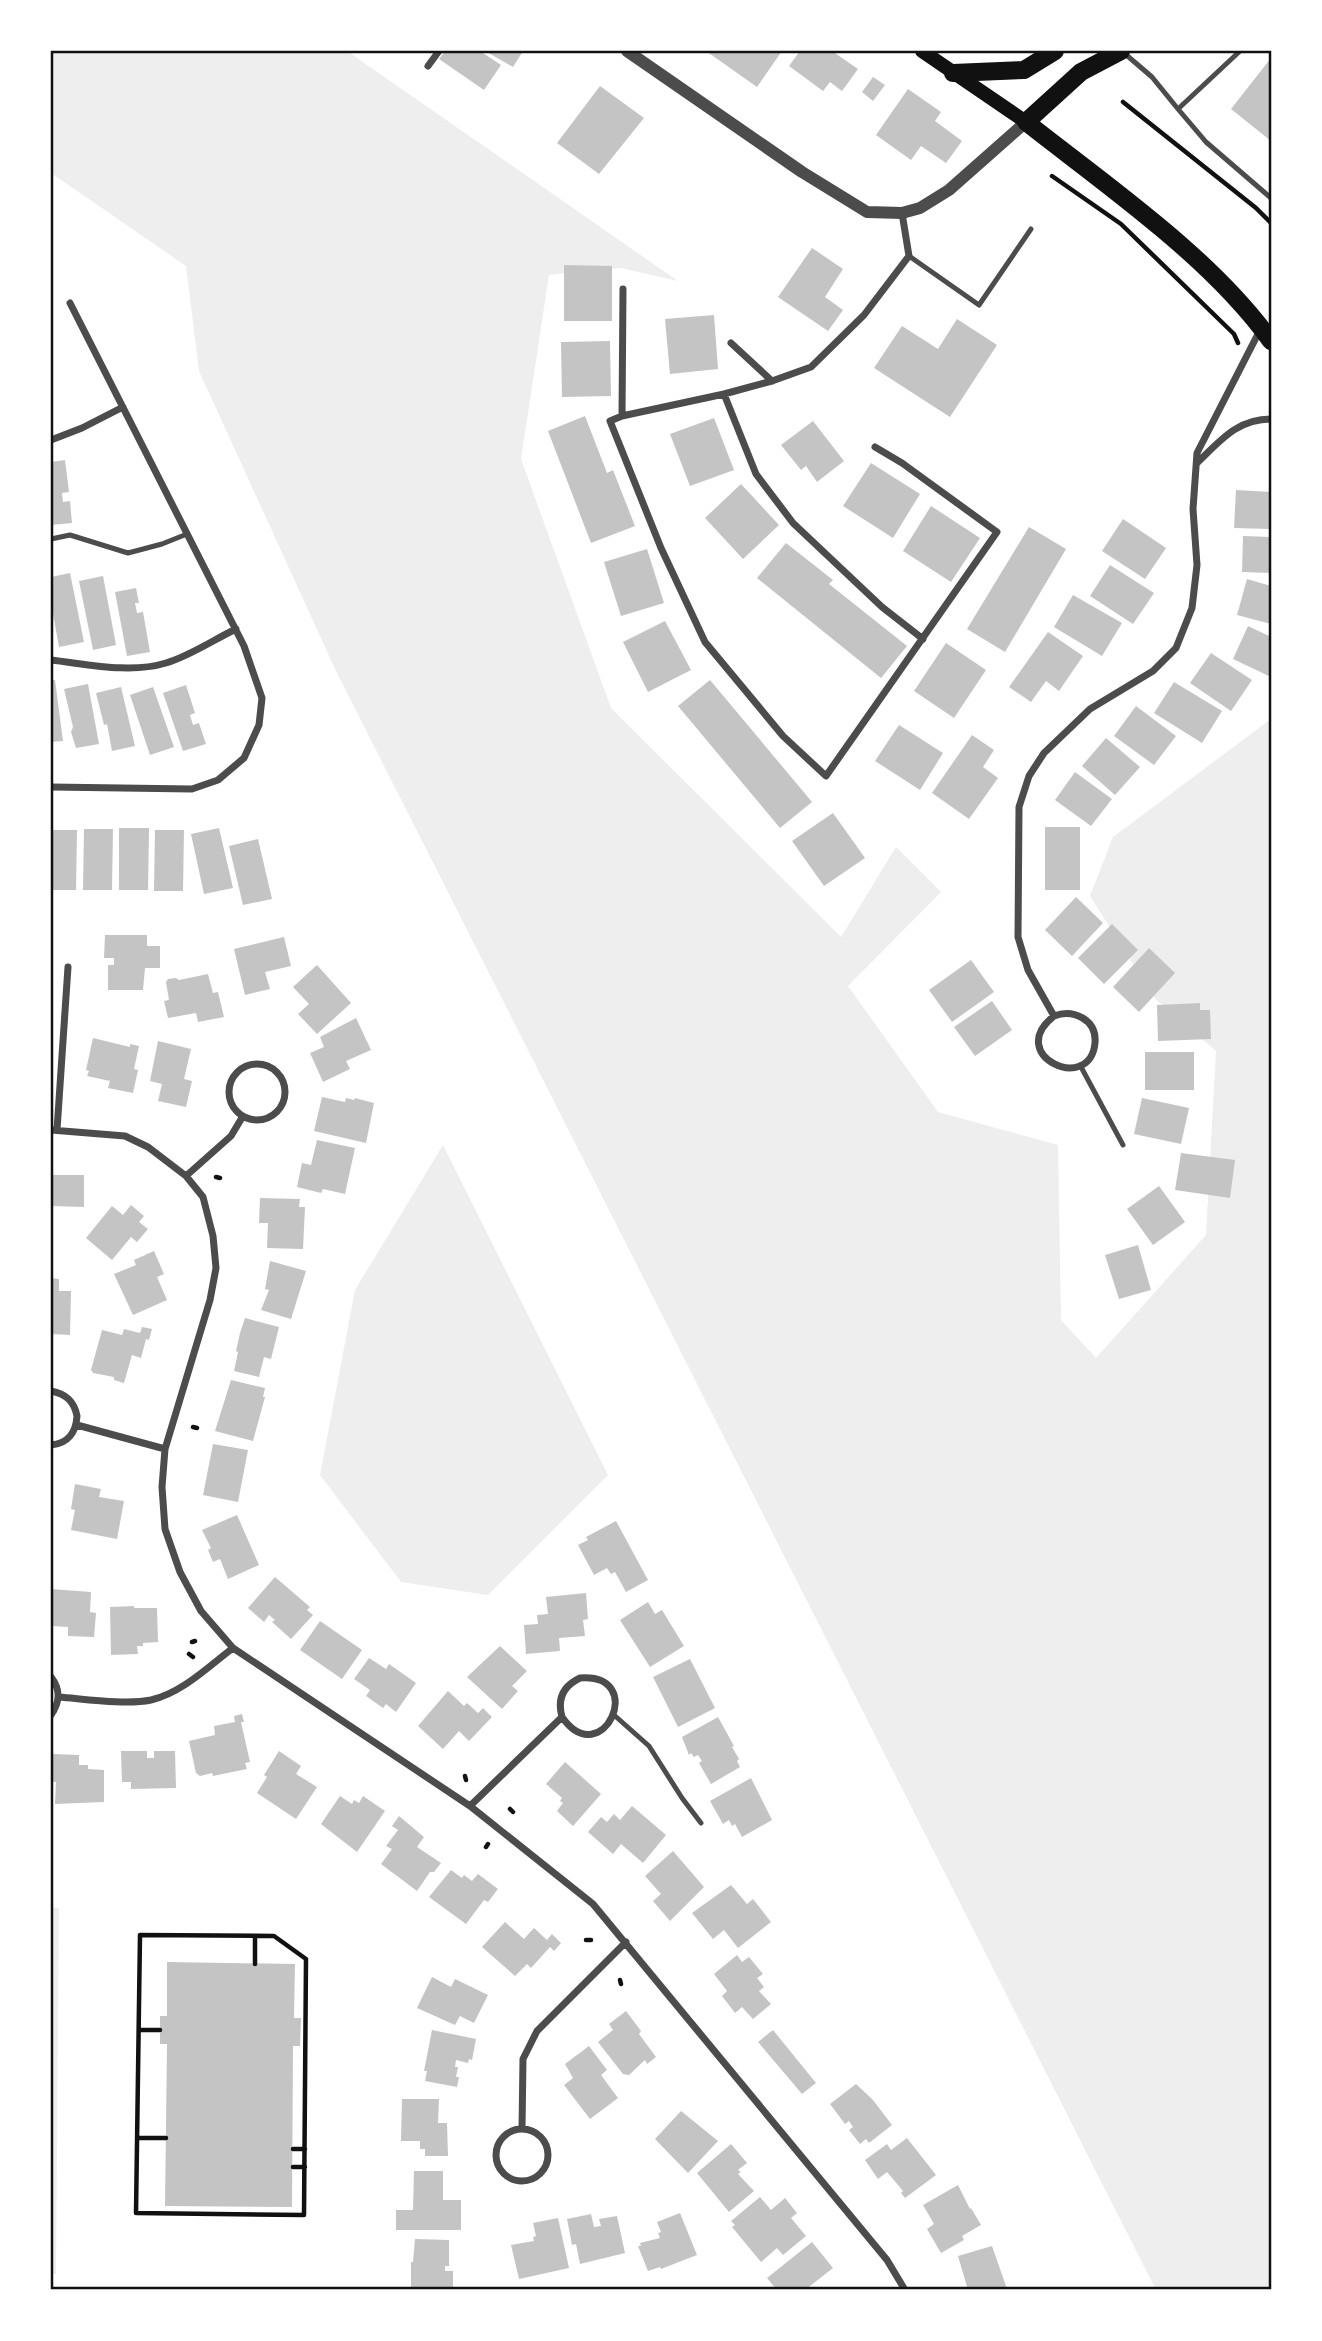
<svg xmlns="http://www.w3.org/2000/svg" width="1322" height="2341" font-family="'Public Sans',sans-serif">
	<style>
		.green { fill: #eee }
		.building { fill: #c4c4c4 }
		.lines { fill: none; stroke-linecap: round; stroke-linejoin: round }
		.path { stroke: #111; stroke-width: 4.5 }
		.service { stroke: #4c4c4c; stroke-width: 5 }
		.minor { stroke: #4c4c4c; stroke-width: 7 }
		.tertiary { stroke: #4c4c4c; stroke-width: 12 }
		.secondary { stroke: #111; stroke-width: 14 }
		.primary { stroke: #111; stroke-width: 18 }
		.neatline { fill: none; stroke: #111; stroke-width: 2.5 }
	</style>
	<rect width="100%" height="100%" fill="#fff"/>
	<path class="green" d="M51,51H347L678,281L621,268L549,275L521,459L611,708L841,937L896,847L941,892L848,986L938,1112L1058,1145L1061,1320L1096,1358L1206,1235L1216,1051L1155,999L1090,896L1113,837L1271,719V2290H1156L336,671L199,371L186,266L51,173Z
		M443,1145L608,1475L488,1595L401,1582L320,1475L355,1290Z
		M51,1907L59,1908L56,2274H51Z"/>
	<path class="building" d="M445,51H480L501,65L484,90L439,59Z
		M485,51H523L513,67Z
		M706,51H782L757,87Z
		M800,51H832L858,69L842,91L830,82L823,91L789,66Z
		M1271,58V141L1231,109Z
		M873,77L885,85L873,101L862,92Z
		M600,86L644,118L599,174L557,143Z
		M908,89L941,112L935,121L962,141L946,163L921,146L911,160L876,135Z
		M812,248L843,269L825,297L843,310L828,331L778,297Z
		M564,265L612,266V321H564Z
		M714,315L718,369L670,374L665,319Z
		M957,319L997,345L950,417L874,368L902,326L938,349Z
		M610,341L611,396L562,397L561,342Z
		M585,416L607,473L613,470L635,526L591,543L548,431Z
		M714,418L734,470L690,486L670,434Z
		M813,421L844,461L817,482L806,466L801,470L781,445Z
		M65,460L69,492L62,493L63,502L70,501L72,523L51,525V462Z
		M871,463L920,494L893,538L843,506Z
		M741,484L779,525L743,559L705,518Z
		M1236,490L1271,492V529L1234,528Z
		M931,506L980,538L951,582L903,551Z
		M1123,519L1166,548L1145,579L1102,551Z
		M1029,527L1066,549L1005,652L967,629Z
		M1243,536L1271,537V573L1242,572Z
		M786,543L833,580L829,584L907,646L881,678L757,578Z
		M647,549L664,603L621,616L604,562Z
		M1110,565L1154,593L1133,624L1090,596Z
		M70,573L84,642L59,647L51,602V577Z
		M103,576L116,645L93,650L79,581Z
		M1247,579L1271,586V624L1237,615Z
		M136,588L139,603H135L137,613L143,612L150,652L127,656L115,592Z
		M1073,595L1122,623L1102,656L1054,627Z
		M665,621L691,670L648,692L623,642Z
		M1248,626L1271,637V677L1233,659Z
		M1048,632L1083,656L1059,691L1046,681L1031,702L1009,687Z
		M946,643L986,670L954,718L914,691Z
		M1211,653L1252,680L1231,711L1190,683Z
		M51,680H55L63,741L51,742Z
		M710,680L812,802L780,828L678,706Z
		M1174,682L1222,711L1202,743L1154,713Z
		M88,684L99,744L76,748L71,732L73,727L64,689Z
		M186,685L195,713L190,715L193,725L199,723L206,744L183,751L163,693Z
		M121,687L135,746L112,751L107,724L104,725L96,693Z
		M153,687L174,747L150,755L130,695Z
		M1136,706L1176,736L1154,765L1114,736Z
		M899,725L943,753L920,790L875,761Z
		M972,735L994,750L983,767L998,778L969,819L932,793Z
		M1106,738L1140,767L1115,795L1082,766Z
		M1075,772L1112,799L1091,826L1055,800Z
		M833,813L865,858L824,886L792,841Z
		M1045,827H1080V890H1045Z
		M119,828H149L148,890H119Z
		M219,828L233,888L204,894L191,834Z
		M84,829H113L112,890H83Z
		M51,830H77L76,890H51Z
		M155,830H184L183,891H154Z
		M258,839L272,899L243,905L229,846Z
		M1076,897L1103,923L1072,956L1045,930Z
		M1112,924L1138,950L1104,984L1078,958Z
		M105,935H147V946H160V968H145L143,990H108V965H114V958H104Z
		M284,937L291,966L265,972L270,989L245,995L234,949Z
		M1149,948L1175,973L1139,1012L1113,987Z
		M971,960L994,992L952,1022L929,990Z
		M317,965L351,1003L317,1034L298,1014L309,1004L293,987Z
		M208,974L213,993L218,992L224,1017L198,1022L196,1013L168,1018L164,1001L169,1000L166,982L168,979L176,978L179,980Z
		M992,1001L1012,1030L975,1056L954,1027Z
		M1200,1003V1010H1210L1211,1039L1158,1041L1157,1005Z
		M356,1018L371,1050L346,1061L350,1069L323,1082L310,1053L324,1047L320,1037Z
		M93,1038L130,1047V1044L139,1046L134,1069L138,1070L133,1093L108,1088L110,1081L87,1076L89,1071L86,1070Z
		M158,1041L191,1049L184,1079L192,1081L186,1107L158,1101L162,1084L150,1081Z
		M1145,1052H1194V1090H1145Z
		M322,1097L345,1102L346,1098L354,1100L355,1098L374,1103L366,1143L314,1131Z
		M1142,1098L1189,1108L1181,1144L1134,1134Z
		M317,1140L355,1148L345,1194L323,1189L321,1193L297,1187L302,1163L311,1165Z
		M1181,1153L1235,1160L1230,1198L1175,1190Z
		M51,1175H84V1207L51,1206Z
		M1159,1186L1185,1222L1153,1245L1127,1209Z
		M260,1198L300,1199L299,1207H305L303,1249L267,1248L268,1223H259Z
		M131,1205L144,1216L139,1222L148,1229L137,1242L131,1237L112,1260L86,1238L112,1206L123,1215Z
		M1138,1245L1151,1290L1119,1299L1105,1255Z
		M154,1251L164,1274L157,1277L167,1300L133,1315L114,1274L136,1265L134,1260Z
		M270,1261L306,1271L291,1319L261,1310L269,1290L265,1289Z
		M51,1278L59,1279V1291H71L70,1335L51,1334Z
		M245,1318L279,1327L271,1359L264,1357L259,1377L234,1371L238,1352L236,1351L240,1333Z
		M142,1327L152,1329L149,1340L146,1339L141,1358L132,1355L124,1383L114,1380V1377L93,1373L91,1370L102,1330L122,1335L124,1329L140,1333Z
		M231,1380L265,1388L263,1397H265L253,1441L215,1431Z
		M213,1444L248,1450L238,1502L203,1495Z
		M75,1484L101,1489L99,1497L124,1501L117,1539L71,1530L75,1510L71,1509Z
		M237,1515L259,1565L228,1579L220,1559L213,1562L208,1550L211,1548L202,1530Z
		M616,1521L648,1580L626,1592L615,1572L611,1574L607,1568L594,1575L578,1545L588,1540L586,1537Z
		M275,1577L310,1607L307,1610L313,1615L291,1639L272,1622L275,1620L269,1615L264,1622L248,1608Z
		M51,1589L91,1592L90,1612L96,1613L94,1637L68,1636V1627L51,1626Z
		M586,1593L588,1619L583,1620L585,1636L559,1638L560,1651L526,1654L524,1625L538,1624L537,1615L548,1614L546,1597Z
		M648,1602L655,1614L662,1610L684,1646L650,1667L620,1620Z
		M134,1606V1608H157L158,1642L143,1643V1646H137L138,1654L111,1655L110,1607Z
		M320,1621L362,1650L342,1679L300,1650Z
		M500,1646L527,1671L512,1686L518,1691L502,1709L467,1677Z
		M369,1658L386,1669L389,1664L416,1683L396,1712L386,1704L383,1708L366,1696L370,1690L354,1679Z
		M690,1659L715,1708L678,1727L653,1677Z
		M448,1691L464,1706L467,1703L478,1713L483,1708L492,1717L469,1741L459,1731L443,1749L418,1726Z
		M242,1714L244,1722H241L250,1762L245,1763L247,1769L213,1776L212,1773L200,1776L196,1773L189,1741L215,1735L214,1726L235,1722L234,1716Z
		M718,1717L734,1746L732,1747L739,1759L737,1761L740,1767L711,1784L699,1763L702,1761L698,1755L694,1757L691,1753L689,1755L682,1737Z
		M121,1751H147V1758H154V1751H175L176,1788L131,1789V1782H122Z
		M279,1751L301,1766L296,1774L317,1787L296,1819L257,1793L267,1777L264,1775Z
		M53,1754L79,1755V1765H88V1769L104,1770V1802L55,1804L56,1782H52Z
		M565,1762L601,1794L573,1826L557,1811L563,1803L560,1801L562,1798L546,1784Z
		M751,1778L772,1820L742,1837L735,1824L732,1826L729,1820L723,1824L710,1801Z
		M340,1796L352,1804L354,1800L359,1803L363,1796L385,1811L357,1852L321,1824Z
		M632,1806L666,1835L643,1863L621,1844L613,1854L588,1832L601,1817L607,1822L614,1814L620,1820Z
		M399,1816L424,1837L417,1847L441,1863L434,1872H430L417,1891L381,1864L392,1849L386,1846L398,1830L392,1826Z
		M673,1851L704,1887L670,1921L653,1901L661,1894L645,1876Z
		M451,1870L462,1878L464,1875L472,1881L478,1874L498,1889L488,1902L484,1900L466,1924L429,1897Z
		M731,1885L747,1904L753,1899L771,1922L738,1948L724,1930L713,1939L692,1913Z
		M505,1922L524,1939L534,1928L547,1940L552,1934L561,1943L554,1951L550,1947L531,1968L527,1964L515,1976L482,1947Z
		M737,1955L742,1962L749,1957L763,1974L757,1978L764,1987L759,1991L771,2004L753,2019L742,2007L735,2013L722,1996L727,1991L714,1974Z
		M167,1962L295,1964L294,2018H301L300,2046H293L292,2207L165,2206L167,2044H160V2016H167Z
		M432,1977L451,1987L455,1979L488,1995L474,2023L460,2016L455,2025L417,2008Z
		M626,2011L641,2031L639,2034L656,2057L647,2064L645,2060L629,2075L623,2074L598,2042L613,2030L609,2024Z
		M432,2030L476,2039L472,2060L469,2059L468,2063L456,2060L455,2067H458L456,2077H459L457,2087L425,2081L427,2071H424Z
		M773,2030L816,2083L802,2094L758,2042Z
		M589,2046L607,2070L601,2075L618,2098L590,2119L564,2085L573,2078L565,2064Z
		M856,2084L873,2100L892,2125L869,2143L866,2139L860,2144L849,2130L853,2127L849,2121L845,2124L830,2104Z
		M402,2099H439L438,2123H447L448,2156H425V2149H420V2141H401Z
		M681,2111L718,2141L688,2173L655,2139Z
		M907,2138L936,2175L905,2198L901,2193L903,2191L887,2172L878,2179L865,2160L887,2144L891,2150Z
		M731,2144L747,2163L738,2170L741,2172L738,2174L754,2191L729,2212L697,2173Z
		M414,2171H443V2200H461V2230H396V2210H413Z
		M958,2185L970,2209L971,2208L981,2225L962,2236L964,2240L941,2253L927,2229L934,2224L923,2205Z
		M760,2197L771,2210L785,2198L797,2213L791,2218L806,2236L783,2255L777,2248L761,2262L732,2227L735,2225L731,2221Z
		M680,2213L697,2255L661,2269L660,2267L648,2271L638,2246H641L640,2243L660,2238L658,2233L661,2232L657,2222Z
		M591,2214L594,2227L601,2226L599,2219L617,2216L625,2253L580,2264L576,2244L572,2245L567,2219Z
		M558,2218L569,2268L519,2279L511,2245L534,2241L533,2237L536,2236L533,2223Z
		M415,2239L449,2240V2266H445V2271H453V2290H411V2262H413Z
		M812,2242L833,2268L805,2290H777L767,2278Z
		M992,2246L1007,2289L968,2290L958,2256Z"/>
	<g class="lines">
		<path class="path" d="M1123,102L1256,208L1271,223
			M1052,176L1121,224L1234,334L1238,343
			M216,1177L220,1178
			M193,1427L197,1428
			M192,1642L195,1641
			M189,1654L193,1657
			M465,1776L466,1780
			M510,1809L513,1812
			M486,1847L488,1844
			M140,1935L274,1936L306,1959L304,2215L136,2213Z
			M255,1936V1964
			M586,1940H591
			M620,1980L621,1984
			M139,2030H160
			M137,2138H166
			M293,2149H305
			M293,2167H305"/>
		<path class="service" d="M1124,53L1152,77L1178,109L1240,51
			M1178,109L1206,142L1271,198
			M909,256L979,305L1031,229
			M51,539L70,535L128,553L162,544L187,534
			M1080,1065L1123,1145
			M614,1715L649,1746L682,1798L701,1823"/>
		<path class="minor" d="M428,66L439,51
			M731,343L772,381
			M724,394L756,474L793,523L882,607L923,639
			M622,416L623,289
			M51,440L82,428L123,407
			M875,447L902,463L997,532L826,776L783,736L705,642L661,548L610,421L622,416L724,394L772,381L811,367L864,315L909,256L902,213
			M1197,463C1220,441 1237,419 1271,419
			M51,660C87,664 130,674 166,663C190,656 213,640 236,629
			M51,787L192,789L218,780L244,758L259,725L262,698L244,646L70,303
			M1054,1016C1004,1055 1090,1095 1095,1043C1097,1019 1073,1009 1054,1016L1028,970L1018,937L1019,807L1029,776L1044,753L1090,709L1153,671L1176,648L1192,608L1197,565L1193,509L1197,453L1260,330
			M229 1092a28 28 0 1 1 56 0a28 28 0 1 1-56 0Z
			M243,1116L231,1136L186,1176L203,1197L213,1236L216,1268L210,1300L165,1449L162,1487L165,1529L180,1572L201,1611L233,1648L470,1806L593,1904L887,2260L905,2290
			M51,1130L125,1136L148,1147L186,1176
			M57,1130L68,967
			M51,1391C66,1394 74,1401 77,1416C76,1432 68,1444 51,1445
			M77,1425L165,1449
			M51,1677C61,1690 60,1702 51,1715
			M59,1697C85,1699 126,1705 151,1700C182,1693 209,1666 233,1648
			M470,1806L562,1717C602,1774 649,1673 580,1678C563,1686 557,1699 562,1717
			M522,2129L523,2059L537,2031L626,1942
			M496 2155a26 26 0 1 1 52 0a26 26 0 1 1-52 0Z"/>
		<path class="tertiary" d="M627,51L802,172L867,212L902,213L920,208L949,190L1026,122"/>
		<path class="secondary" d="M922,51L1026,122"/>
		<path class="primary" d="M1121,51L1081,72L1026,122C1107,186 1211,257 1271,341
			M953,73L1024,70L1055,51"/>
	</g>
	<rect width="1322" height="2341" fill="none" stroke="#ffffff" stroke-width="105"/>
	<rect x="52" y="52" width="1218" height="2236" class="neatline"/>
</svg>
